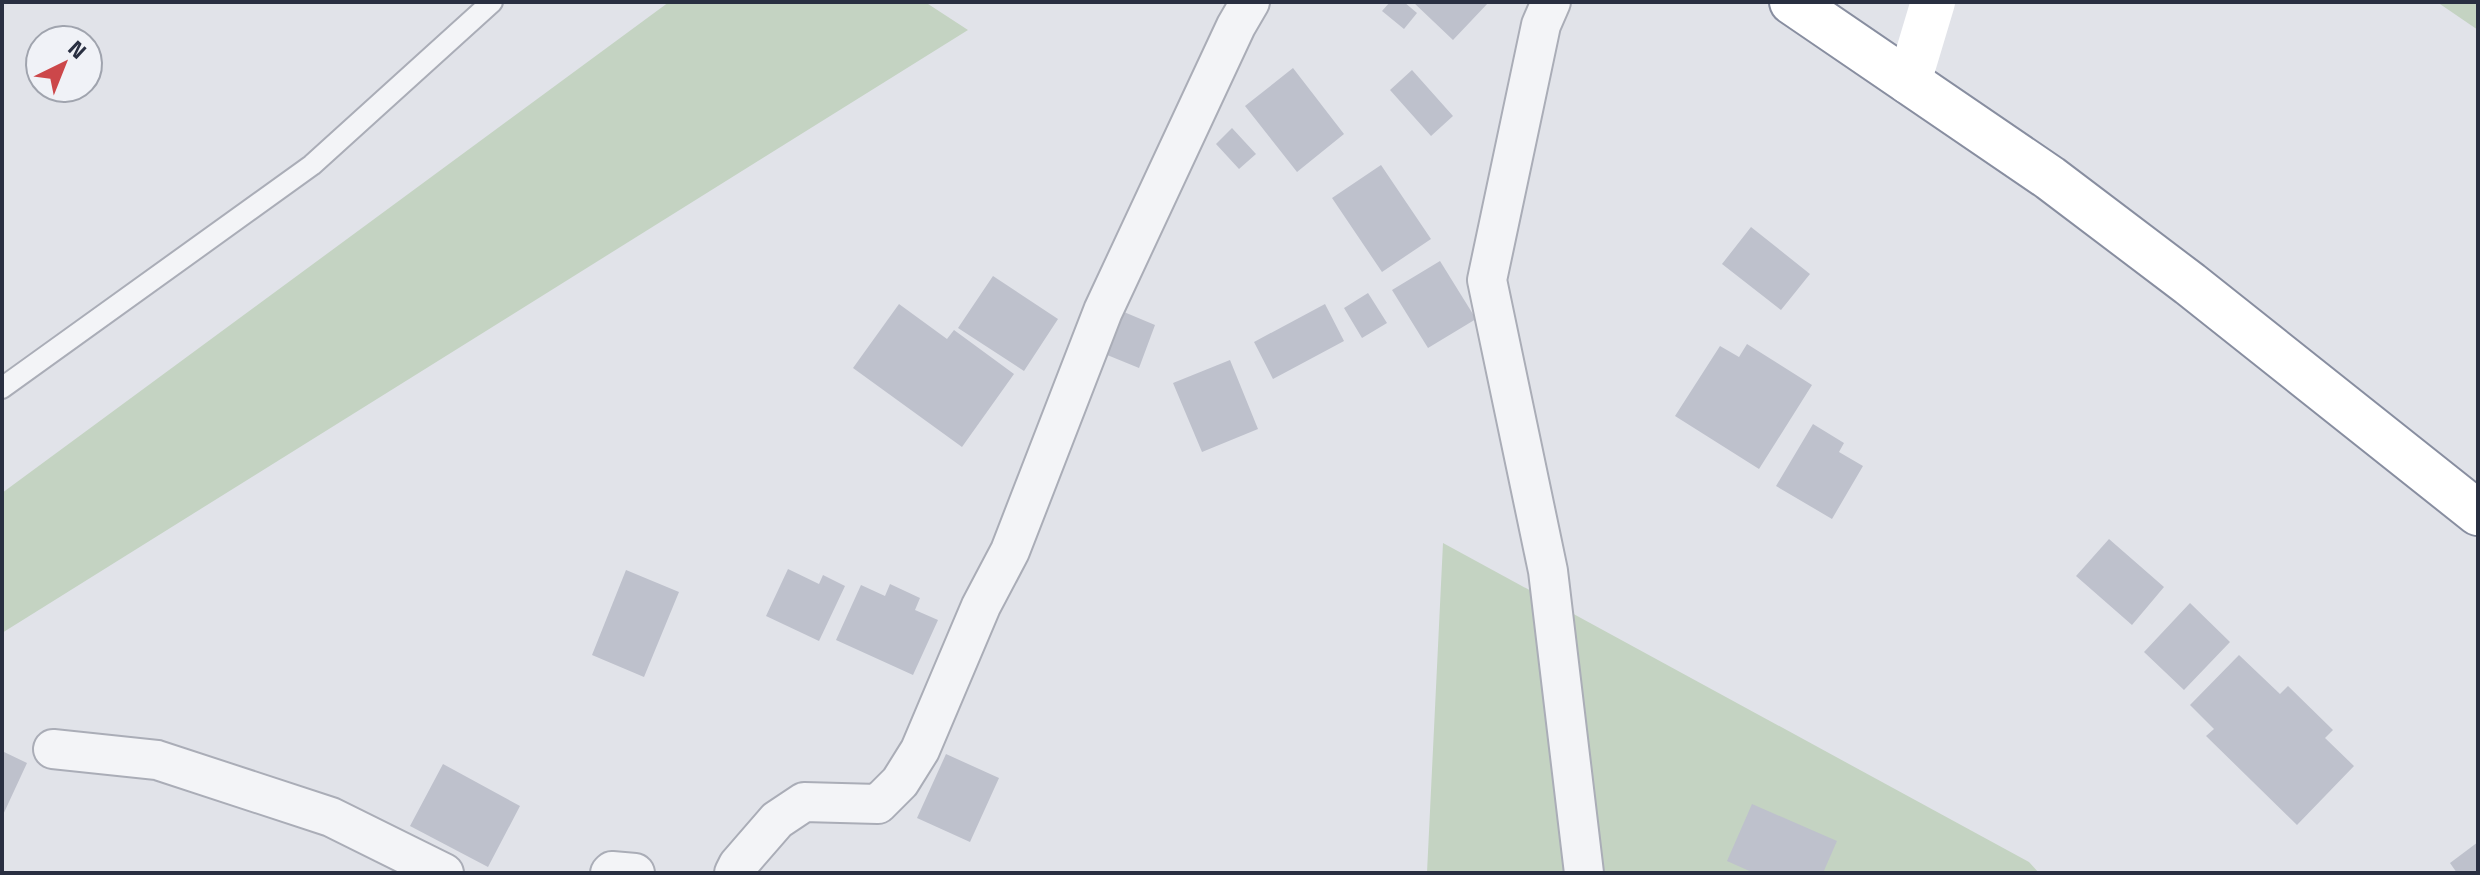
<svg xmlns="http://www.w3.org/2000/svg" width="2480" height="875" font-family="'Titillium Web',sans-serif">
	<style>
		.green { fill: #c4d3c2 }
		.building { fill: #bec1cc }
		.lines { fill: none; stroke-linecap: round; stroke-linejoin: round }
		.lane-casing { stroke: #aaadb7; stroke-width: 24 }
		.street-casing { stroke: #aaadb7; stroke-width: 42 }
		.highway-casing { stroke: #888ea0; stroke-width: 48 }
		.lane { stroke: #f3f4f7; stroke-width: 20 }
		.street { stroke: #f3f4f7; stroke-width: 38 }
		.secondary { stroke: #fff; stroke-width: 44 }
		.highway { stroke: #fff; stroke-width: 44 }
	</style>
	<rect width="100%" height="100%" fill="#e1e3e9"/>
	<path class="green" d="M669,2H925L968,30L2,633V493Z
		M2437,2H2478V30Z
		M1443,543L2029,862L2039,873H1427Z"/>
	<path class="building" d="M1390,2H1404L1417,13L1404,29L1382,11Z
		M1413,2H1489L1453,40Z
		M1293,68L1344,134L1297,172L1245,106Z
		M1412,70L1453,116L1431,136L1390,90Z
		M1232,128L1256,154L1239,169L1216,144Z
		M1381,165L1431,239L1382,272L1332,198Z
		M1751,227L1810,274L1781,310L1722,264Z
		M1440,261L1476,319L1428,348L1392,290Z
		M993,276L1058,319L1024,371L958,328Z
		M1368,293L1387,323L1362,338L1344,308Z
		M899,304L947,339L954,330L1014,374L962,447L853,368Z
		M1325,304L1344,341L1273,379L1254,342Z
		M1112,307L1155,325L1139,368L1095,350Z
		M1747,344L1812,385L1759,469L1675,416L1720,346L1739,357Z
		M1230,360L1258,429L1202,452L1173,383Z
		M1813,424L1844,443L1839,452L1863,466L1832,519L1776,486Z
		M2109,539L2164,587L2132,625L2076,576Z
		M788,569L819,584L823,575L845,586L819,641L766,616Z
		M626,570L679,592L644,677L592,655Z
		M890,584L920,598L915,610L938,620L913,675L836,640L861,585L885,596Z
		M2190,603L2230,642L2184,690L2144,652Z
		M2239,655L2280,694L2288,686L2333,730L2325,738L2354,766L2297,825L2206,736L2214,729L2190,705Z
		M2,751L27,763L2,817Z
		M946,754L999,778L970,842L917,818Z
		M443,764L520,806L488,867L410,826Z
		M1752,804L1837,841L1823,873H1754L1727,861Z
		M2478,842V873H2457L2450,863Z"/>
	<g class="lines">
		<g class="lane-casing">
			<path id="lane" d="M2,388L312,165L492,2"/>
		</g>
		<g class="street-casing">
			<path id="street" d="M1551,2L1541,25L1487,280L1548,571L1584,873
				M53,749L157,760L331,817L444,873
				M610,873L612,871L635,873
				M734,873L738,865L777,820L804,802L878,804L900,782L920,750L981,606L1010,551L1103,311L1236,26L1250,2"/>
		</g>
		<g class="highway-casing">
			<path id="highway" d="M1792,2L2050,178L2190,284L2478,513"/>
		</g>
		<use href="#lane" class="lane"/>
		<use href="#street" class="street"/>
		<path class="secondary" d="M1909,82L1933,2"/>
		<use href="#highway" class="highway"/>
	</g>
	<rect width="2480" height="875" fill="none" stroke="#292f41" stroke-width="8"/>
	<g transform="translate(64 64) rotate(43)"><circle r="38" fill="#f0f2f7" stroke="#a0a4ae" stroke-width="2"/>
	<path d="M0-6L14 30L0 20L-14 30Z" fill="#cc474a"/>
	<text y="-12" font-size="22" font-weight="bold" text-anchor="middle" fill="#292f41">N</text>
	</g>
</svg>
